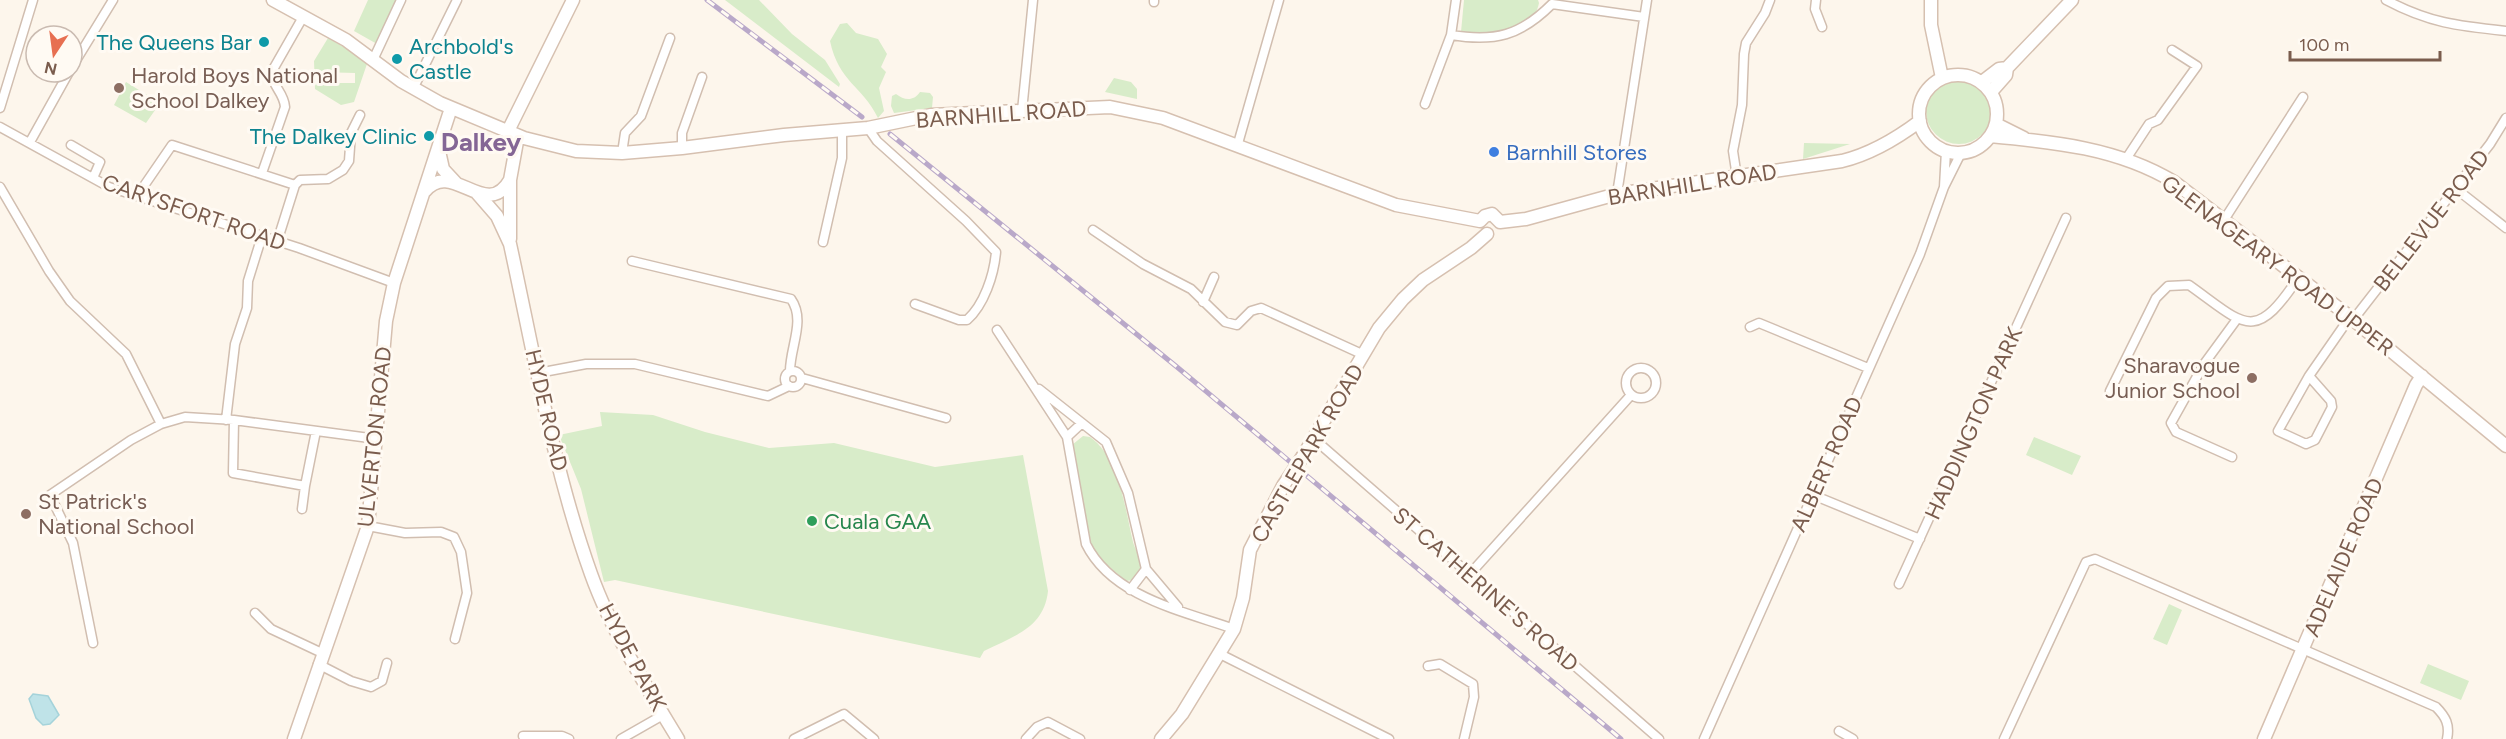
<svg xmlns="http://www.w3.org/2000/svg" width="2506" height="739" font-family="Figtree,sans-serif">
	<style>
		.green { fill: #d8ecc9; fill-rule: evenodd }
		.water { fill: #bfe3e8; stroke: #a5d3da; stroke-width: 1.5 }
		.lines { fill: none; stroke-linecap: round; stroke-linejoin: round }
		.street-casing { stroke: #d1beb0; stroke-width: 11 }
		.secondary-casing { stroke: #d6c0b0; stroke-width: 15 }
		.street { stroke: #fff; stroke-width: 8 }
		.secondary { stroke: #fff; stroke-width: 12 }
		.rail-casing { stroke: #b9a8c9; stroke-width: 5 }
		.rail { stroke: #fffaf3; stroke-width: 3; stroke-dasharray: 9; stroke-linecap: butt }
		.secondary-bridge-casing { stroke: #d6c0b0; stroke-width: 15; stroke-linecap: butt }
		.secondary-bridge { stroke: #fff; stroke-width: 12 }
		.culture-dot { fill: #0f9aa8; stroke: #fffaf3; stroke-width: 2 }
		.education-dot { fill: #8d6e63; stroke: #fffaf3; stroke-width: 2 }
		.shop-dot { fill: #3f7fe0; stroke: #fffaf3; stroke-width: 2 }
		.leisure-dot { fill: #2e9e5b; stroke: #fffaf3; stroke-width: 2 }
		.labels { text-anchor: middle; stroke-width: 6; stroke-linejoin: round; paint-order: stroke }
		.culture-label { font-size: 22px; fill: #0d838f; stroke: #fffaf3; text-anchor: end }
		.education-label { font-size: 22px; fill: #785e54; stroke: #fffaf3; text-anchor: start }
		.street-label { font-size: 22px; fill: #7a5c4d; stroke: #fffaf3 }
		.shop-label { font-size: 22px; fill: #366cbe; stroke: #fffaf3; text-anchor: start }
		.leisure-label { font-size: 22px; fill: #27864d; stroke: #fffaf3; text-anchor: start }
		.quarter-label { font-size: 26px; font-weight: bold; fill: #846695; stroke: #fffaf3 }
	</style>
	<rect width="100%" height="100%" fill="#fdf6ec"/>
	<path class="green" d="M368,0H397L377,44L354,31Z
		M725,0H759L792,34L825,60L840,84L839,87Z
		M1464,0H1538L1539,3C1534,33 1485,38 1461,32Z
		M847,23L856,33L878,39L887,54L881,67L886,72L879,88L884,111L878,118C862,85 839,83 830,41L840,24Z
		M328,38L368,61L354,102L341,105L315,89L314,61ZM319,72L355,73V83H319Z
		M1114,78L1131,82L1137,89V99L1105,92Z
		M1926 111a33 33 0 1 1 66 0a33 33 0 1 1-66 0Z
		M126,82L160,103L146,123L114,105Z
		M920,92L930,93L933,97L932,108L894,113L891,106L892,96L896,94C904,100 913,102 920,92Z
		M1804,143L1850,144L1803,159Z
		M600,412L653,415L705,432L769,448L834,443L935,467L1023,455L1048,591C1044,628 1014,636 984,651L980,658L615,580L604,582L581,489L559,435L602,426Z
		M1083,436L1090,437C1120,458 1125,509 1133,542C1135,549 1140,557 1141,564C1141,570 1136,575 1133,580L1126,581L1093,553L1072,445Z
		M2034,437L2081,456L2072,475L2026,455Z
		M2169,604L2182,610L2167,645L2153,639Z
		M2428,664L2469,681L2461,700L2420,683Z"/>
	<path class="water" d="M33,694L48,696L59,715L50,724L43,725L36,718L29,699Z"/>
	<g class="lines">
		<g class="street-casing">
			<path id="street" d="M1816,0L1815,9L1822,27
				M2386,0C2429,23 2458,26 2506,31
				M1154,2V0
				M1451,35C1495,42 1520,36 1552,4L1644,17
				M373,60L401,0
				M72,67L113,0
				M413,89L457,0
				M1425,104L1451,35L1456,0
				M0,108L33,0
				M1022,111L1033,0
				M0,127L109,187L299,248L394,283
				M868,128L877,141L966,221L996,252C994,275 984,305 967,320H959L915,304
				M30,142L69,72
				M71,145L100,162L93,178
				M1237,147L1279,0
				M682,148V133L702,77
				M622,153L625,133L641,116L670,38
				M2126,159L2149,124L2158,120L2197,66L2172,50
				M262,173L285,107C284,93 273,87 271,73L303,17
				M1737,177L1733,151L1742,105L1744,54L1746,43L1765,13L1770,0
				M0,187L49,271L70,301L126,354L161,424
				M1944,187L1946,151
				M2455,188L2506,228
				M1617,194L1647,0
				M137,196L172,145L295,185
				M2224,220L2303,97
				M1093,230L1143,264L1191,289L1225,322L1237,325L1251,311L1261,308L1364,355
				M277,242L295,185L300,180L328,179L343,170L349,161L351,133L360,115
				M823,242L842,158V130
				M632,261L791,299C806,320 790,347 790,371
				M1203,302L1214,277
				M2353,320L2490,144L2506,118
				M1750,327L1759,323L1868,368
				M997,330L1067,437L1086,544C1112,597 1183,611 1234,629
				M1626 383a15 15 0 1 1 30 0a15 15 0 1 1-30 0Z
				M785 379a8 8 0 1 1 16 0a8 8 0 1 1-16 0Z
				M538,373L586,364H635L768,396L789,386
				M2309,376L2278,431L2306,444L2315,440L2332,407L2331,401L2309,376L2350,317
				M802,378L946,418
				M1039,389L1106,442L1128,493L1146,569L1178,607
				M2110,391L2156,298L2168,286L2189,285C2244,324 2254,345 2298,278
				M226,420L235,344L247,308L248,281L262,236
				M234,420L233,473L305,486L302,509
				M1067,437L1082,423
				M1314,439L1659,739
				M2232,457L2176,432L2171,423L2204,364L2237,319
				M305,486L316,431
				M1813,495L1920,539
				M368,526L405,533L441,532L454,537L461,552L467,593L455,639
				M1469,575L1631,395
				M1899,584L2066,218
				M1130,590L1146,569
				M255,613L271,629L322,653
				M93,643L73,543L50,495L131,440L161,424L185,417L234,420L377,439
				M1220,654L1389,739
				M318,664L351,681L371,687L382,681L387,663
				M1428,666L1440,664L1473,684L1474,697L1464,739
				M1839,731L1853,739
				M523,736H562L569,739
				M621,739L663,715
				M794,739L844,714L874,739
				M1026,739L1037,727L1048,722L1080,739
				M1704,739L1920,254L1944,187L1961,153
				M2004,739L2086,562L2095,559L2436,707C2446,717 2450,725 2447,739"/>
		</g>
		<g class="secondary-casing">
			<path id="secondary" d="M273,0L346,40L401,81L440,103L524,138L576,151L622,153L682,148L784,135L868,128L931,115L1110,107L1163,118L1396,205L1480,221
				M1931,0V25L1942,78
				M1919 114a39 39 0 1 1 78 0a39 39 0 1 1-78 0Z
				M1982,82L1999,69L2007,68
				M1991,92L2006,75L2007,68L2072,0
				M1996,124L2024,138
				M508,131L573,0
				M1990,136C2054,142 2118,148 2174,182L2350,317L2506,446
				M439,151L443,169L456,183
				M425,191C452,158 486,222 510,180
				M477,193L497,216L510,244C534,354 553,468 591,574C611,630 647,688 678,739
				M1480,221L1485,216L1492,214L1500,222
				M1500,222L1526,219L1617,194L1842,161C1871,154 1896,139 1920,121
				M510,239V180L518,136
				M1303,456L1379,328L1403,299L1423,280L1471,248L1487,234
				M294,739L368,526L386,321L394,283L451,108
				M1161,739L1182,714L1234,629L1243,598L1250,550L1283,486
				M2264,739L2416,385L2422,376"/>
		</g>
		<use href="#street" class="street"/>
		<use href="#secondary" class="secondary"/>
		<g class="rail-casing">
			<path id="rail" d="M707,0L862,117
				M890,134L1177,367L1621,739"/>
		</g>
		<use href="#rail" class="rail"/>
		<g class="secondary-bridge-casing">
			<path id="secondary-bridge" d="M1283,486L1303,456"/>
		</g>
		<use href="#secondary-bridge" class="secondary-bridge"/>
	</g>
	<g class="culture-dot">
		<circle cx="264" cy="42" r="6"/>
		<circle cx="397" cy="59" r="6"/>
		<circle cx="429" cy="136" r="6"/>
	</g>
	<g class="education-dot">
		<circle cx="119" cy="88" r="6"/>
		<circle cx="2252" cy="378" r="6"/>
		<circle cx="26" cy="514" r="6"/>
	</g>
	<circle class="shop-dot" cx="1494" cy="152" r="6"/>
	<circle class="leisure-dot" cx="812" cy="521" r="6"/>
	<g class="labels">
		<g class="culture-label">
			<text x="252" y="50">The Queens Bar</text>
			<text x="409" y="54" text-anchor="start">Archbold's<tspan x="409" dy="25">Castle</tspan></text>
			<text x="417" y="144">The Dalkey Clinic</text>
		</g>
		<g class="education-label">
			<text x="131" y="83">Harold Boys National<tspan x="131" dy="25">School Dalkey</tspan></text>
			<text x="2240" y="373" text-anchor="end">Sharavogue<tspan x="2240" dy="25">Junior School</tspan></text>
			<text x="38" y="509">St Patrick's<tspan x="38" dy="25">National School</tspan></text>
		</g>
		<g class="street-label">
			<text transform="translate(1001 114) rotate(-4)" y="8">BARNHILL ROAD</text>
			<text transform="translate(1692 184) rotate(-9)" y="8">BARNHILL ROAD</text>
			<text transform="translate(194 212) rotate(19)" y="8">CARYSFORT ROAD</text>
			<text transform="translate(2431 220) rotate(-52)" y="8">BELLEVUE ROAD</text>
			<text transform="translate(2278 265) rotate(37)" y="8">GLENAGEARY ROAD UPPER</text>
			<text transform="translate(547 410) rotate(77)" y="8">HYDE ROAD</text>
			<text transform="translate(1973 423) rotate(-66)" y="8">HADDINGTON PARK</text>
			<text transform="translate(374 437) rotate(-84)" y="8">ULVERTON ROAD</text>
			<text transform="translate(1307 453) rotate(-60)" y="8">CASTLEPARK ROAD</text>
			<text transform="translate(1826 464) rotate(-66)" y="8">ALBERT ROAD</text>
			<text transform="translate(2343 557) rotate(-67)" y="8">ADELAIDE ROAD</text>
			<text transform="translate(1486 589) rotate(41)" y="8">ST CATHERINE'S ROAD</text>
			<text transform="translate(633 657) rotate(62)" y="8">HYDE PARK</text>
		</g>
		<g class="shop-label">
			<text x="1506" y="160">Barnhill Stores</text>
		</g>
		<g class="leisure-label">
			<text x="824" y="529">Cuala GAA</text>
		</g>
		<g class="quarter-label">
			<text x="481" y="151">Dalkey</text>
		</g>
	</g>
	<g transform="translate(54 54) rotate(193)"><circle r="28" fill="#fffaf3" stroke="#cabbb1" stroke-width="1.5"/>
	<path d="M0-4.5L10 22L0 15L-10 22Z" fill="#e76f51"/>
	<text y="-9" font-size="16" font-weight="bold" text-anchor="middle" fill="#7a5c4d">N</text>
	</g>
	<path d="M2290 51v9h150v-9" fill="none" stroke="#7a5c4d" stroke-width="3"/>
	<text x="2299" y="51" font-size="18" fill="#7a5c4d" stroke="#fffaf3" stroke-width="4.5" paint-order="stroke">100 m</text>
</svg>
